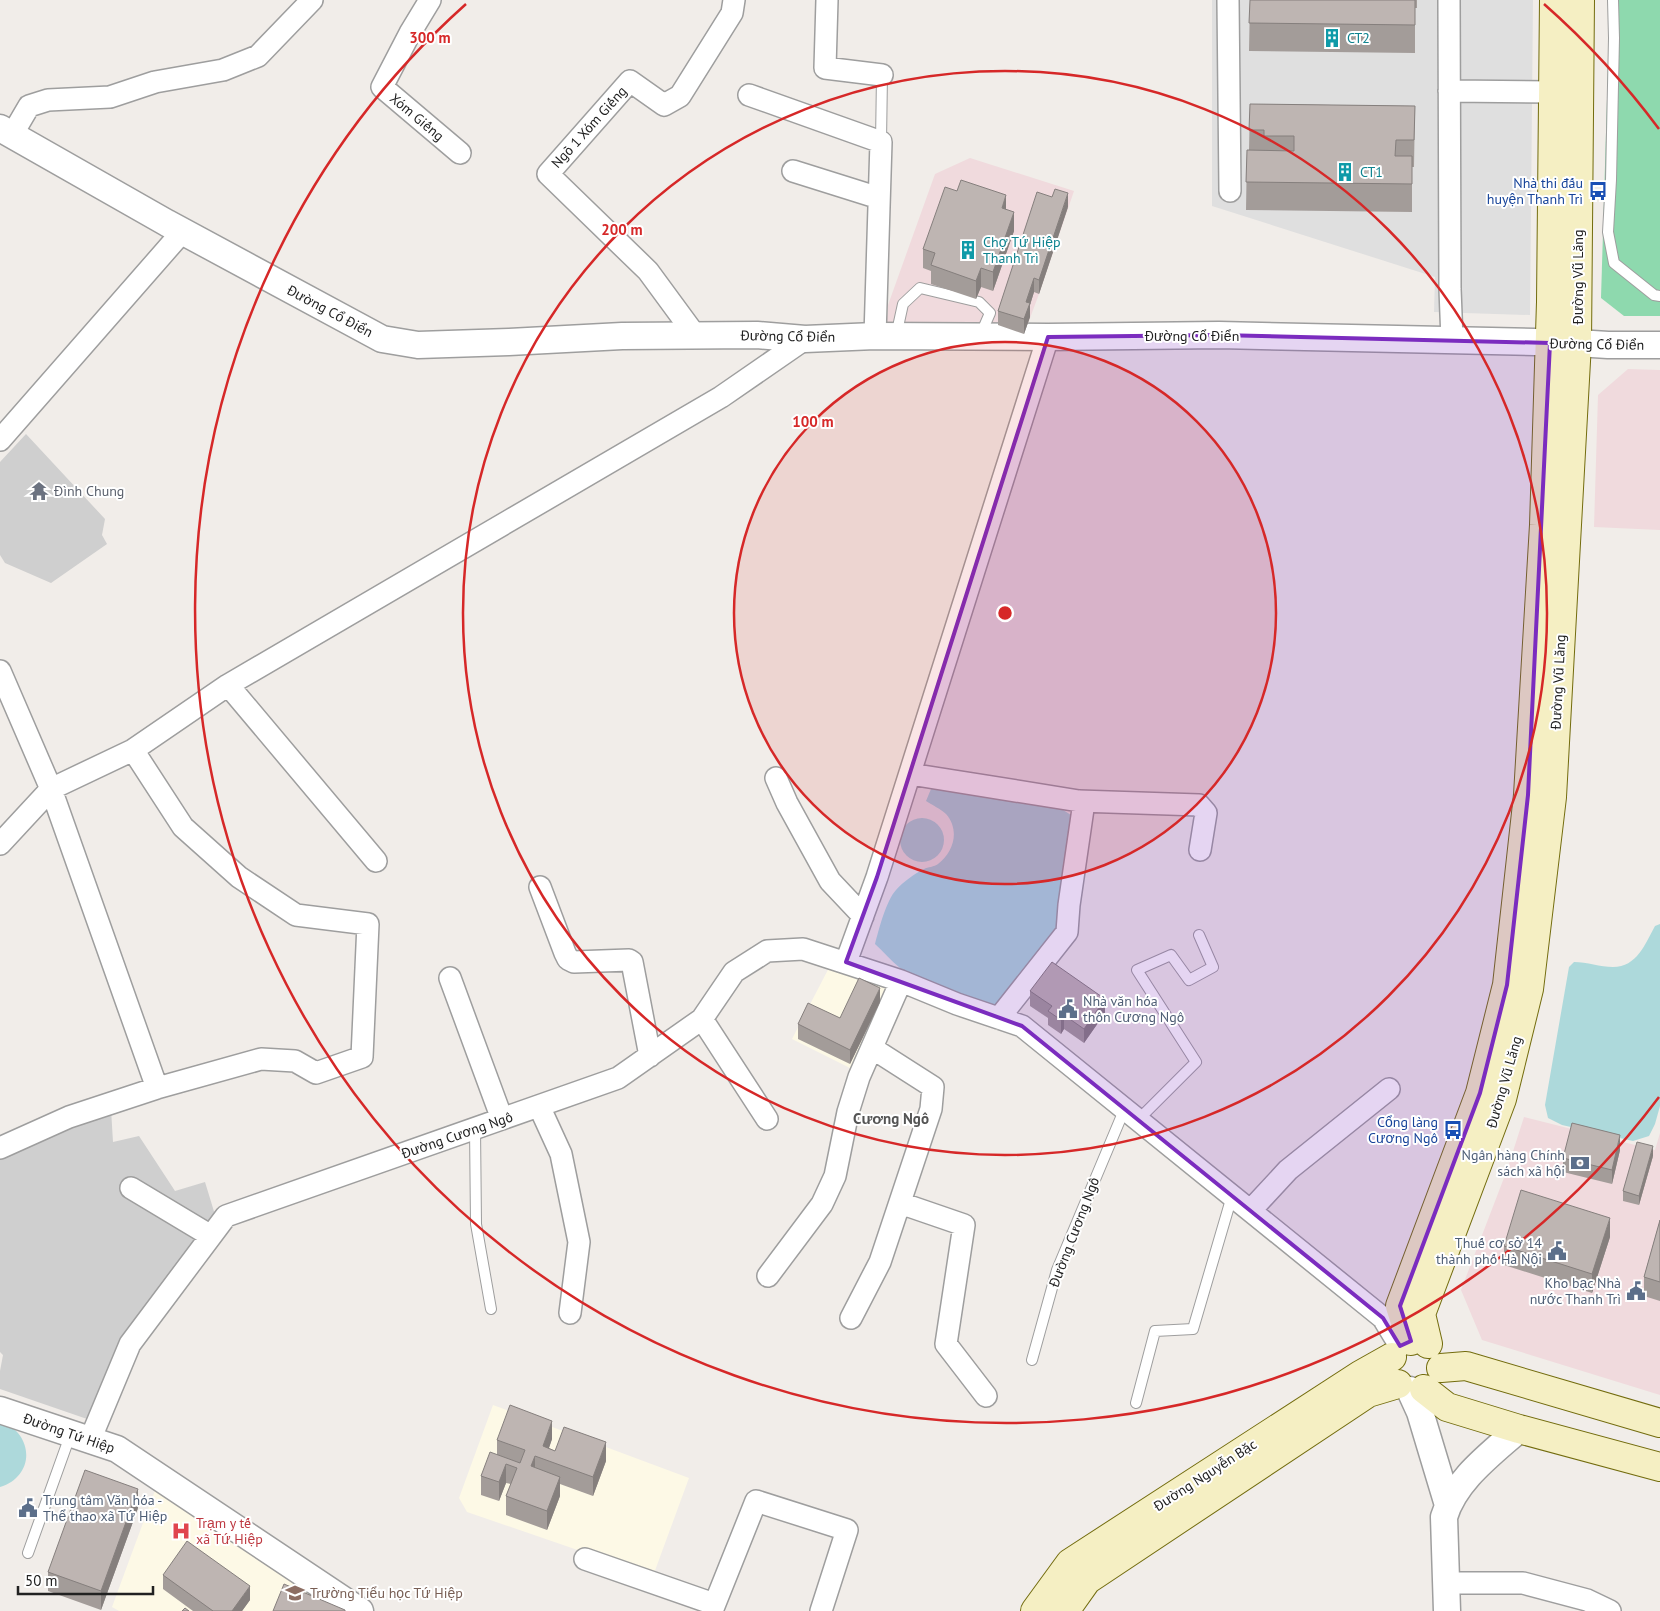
<svg xmlns="http://www.w3.org/2000/svg" width="1660" height="1611" font-family="'PT Sans',sans-serif">
	<style>
		.residential { fill: #dfdfdf }
		.commercial { fill: #f0dadd }
		.education { fill: #fdf9e6 }
		.religious { fill: #cfcfcf }
		.pitch { fill: #8ed9ae }
		.water { fill: #add9db }
		.lines { fill: none; stroke-linecap: round; stroke-linejoin: round }
		.service-casing { stroke: #9e9e9e; stroke-width: 12 }
		.minor-casing { stroke: #9e9e9e; stroke-width: 24 }
		.tertiary-casing { stroke: #9e9e9e; stroke-width: 29 }
		.secondary-casing { stroke: #736c0e; stroke-width: 30 }
		.service { stroke: #fff; stroke-width: 10 }
		.minor { stroke: #fff; stroke-width: 21 }
		.tertiary { stroke: #fff; stroke-width: 26 }
		.secondary { stroke: #f5efc3; stroke-width: 28 }
		.wall { fill: #a39c99 }
		.shaded-wall { fill: #857f7d }
		.building { fill: #beb5b2; stroke: #857f7d }
		.marked { fill: #7b2cbf; fill-opacity: 0.2; stroke: #7b2cbf; stroke-width: 4; stroke-linejoin: round }
		.ring { fill: none; stroke: #d62828; stroke-width: 2.5 }
		.labels { text-anchor: middle; stroke-width: 4; stroke-linejoin: round; paint-order: stroke }
		.culture-label { font-size: 14px; fill: #0d838f; stroke: #fff; text-anchor: start }
		.street-label { font-size: 14px; fill: #212121; stroke: #fff }
		.transit-label { font-size: 14px; fill: #164399; stroke: #fff; text-anchor: end }
		.worship-label { font-size: 14px; fill: #5b616d; stroke: #fff; text-anchor: start }
		.service-label { font-size: 14px; fill: #4e5e75; stroke: #fff; text-anchor: end }
		.health-label { font-size: 14px; fill: #be3a42; stroke: #fff; text-anchor: start }
		.education-label { font-size: 14px; fill: #785e54; stroke: #fff; text-anchor: start }
		.neighbourhood-label { font-size: 15px; font-weight: bold; fill: #545454; stroke: #fff }
		.centre { fill: #d62828; stroke: #fff; stroke-width: 2.5 }
		.ring-label { font-size: 15px; text-anchor: middle; font-weight: bold; fill: #d62828; stroke: #fff; stroke-width: 4; stroke-linejoin: round; paint-order: stroke }
	</style>
	<rect width="100%" height="100%" fill="#f1ede9"/>
	<path class="residential" d="M1212,0H1533L1530,315L1434,312L1435,277L1212,206Z"/>
	<path class="commercial" d="M970,158L1074,191L1039,294L1024,334L886,333L888,305L935,174Z
		M1628,369L1660,370V530L1594,527L1598,395Z
		M1524,1117L1655,1150L1660,1133V1395L1482,1340L1461,1290L1507,1170Z"/>
	<path class="education" d="M832,962L887,983L888,990L852,1069L792,1039Z
		M493,1405L689,1478L653,1576L467,1512L459,1498Z
		M157,1485L339,1611H119L112,1607Z"/>
	<path class="religious" d="M26,434L105,519L102,535L107,544L51,583L5,563L0,555V462Z
		M111,1109L113,1142L139,1136L175,1191L205,1182L216,1218L113,1355L90,1420L0,1389V1371L3,1355L0,1352V1152Z"/>
	<path class="pitch" d="M1610,0H1660V316H1624L1601,298Z"/>
	<path class="water" d="M931,789L1032,800L1057,806L1071,815L1057,939L997,1006C966,1001 926,986 900,968C891,961 883,951 875,944C879,929 886,901 896,890C903,882 914,874 924,869C928,867 934,867 938,864C954,852 960,830 946,814C941,809 932,805 926,801Z
		M900 840a22 22 0 1 1 44 0a22 22 0 1 1-44 0Z
		M1660,924V1106L1655,1124L1649,1136L1633,1141L1562,1125L1548,1118L1545,1105L1569,967L1574,962C1587,962 1600,967 1613,967C1637,967 1645,944 1655,926Z
		M0,1421C34,1433 36,1476 0,1487Z"/>
	<g class="lines">
		<g class="service-casing">
			<path id="service" d="M1613,0L1614,38L1611,180L1608,232L1614,263L1654,295L1660,296
				M881,142L882,75
				M896,336L903,304L920,288L979,302L990,313L980,336
				M1139,1119L1196,1062L1137,970L1171,955L1189,980L1213,967L1199,935
				M475,1128L476,1224L491,1309
				M1032,1360L1057,1270L1125,1108
				M1136,1403L1155,1331L1193,1329L1232,1196
				M28,1553L71,1433"/>
		</g>
		<g class="minor-casing">
			<path id="minor" d="M430,0L410,33L382,87L460,153
				M827,0L825,68L882,75
				M1228,0L1230,191
				M1449,0L1450,289L1452,340
				M1449,91L1553,92
				M749,95L881,142L875,336
				M12,135L29,106L48,100L110,97L155,82L223,70L258,56L312,0
				M793,171L879,198
				M695,335L648,271L548,174L630,81L664,105L680,96L732,13L734,0
				M0,440L183,231
				M0,671L51,789L157,1088
				M228,685L376,861
				M910,774L1079,801L1199,805L1206,813L1200,850
				M776,778L787,803L830,881L863,916
				M0,844L51,789L133,750L228,685L721,397L805,339
				M540,887L565,953L568,959L574,962L629,960L632,962L650,1056
				M846,962L877,877L1048,337
				M450,978L502,1119
				M999,1018L1067,932L1069,905L1084,802
				M702,1019L767,1119
				M539,1106L561,1154L579,1242L570,1313
				M0,1148L69,1117L157,1088L261,1059L295,1061L316,1073L362,1057L368,924L296,915L239,877L183,827L133,750
				M131,1188L211,1236
				M900,1203L964,1225L946,1344L986,1396
				M1251,1210L1288,1170L1389,1089
				M768,1276L822,1204L835,1176L848,1112L859,1077L901,981
				M851,1318L880,1262L931,1109L933,1087L872,1048
				M90,1440L130,1344L226,1216L618,1078L702,1019L734,972L767,951L803,949L901,981L957,1004L1022,1026L1383,1318L1400,1346
				M585,1559L714,1604
				M1447,1583H1523L1587,1600L1610,1611
				M712,1611L756,1501L847,1530L821,1611"/>
		</g>
		<g class="tertiary-casing">
			<path id="tertiary" d="M0,128L167,223L382,339L418,345L509,342L622,336L757,335L805,339L875,336L1048,337L1219,335L1577,343L1608,345H1660
				M1410,1390L1420,1412L1448,1505
				M0,1410L117,1449L360,1611
				M1447,1611L1444,1517C1455,1480 1491,1454 1519,1429"/>
		</g>
		<g class="secondary-casing">
			<path id="secondary" d="M1411,1341L1400,1306L1480,1093L1507,985L1528,795L1544,525L1551,302L1554,0
				M1428,1344L1421,1314L1502,1099L1529,989L1552,797L1577,343L1580,0
				M1441,1368L1466,1366L1660,1423
				M1424,1389L1447,1407L1519,1429L1660,1467
				M1035,1611L1070,1563L1360,1375L1392,1357
				M1065,1611L1087,1580L1368,1393L1398,1384"/>
		</g>
		<use href="#service" class="service"/>
		<use href="#minor" class="minor"/>
		<use href="#tertiary" class="tertiary"/>
		<use href="#secondary" class="secondary"/>
	</g>
	<path class="wall" d="M1250,0H1417V8H1415V53L1249,51Z
		M1250,104L1415,106L1414,167H1412V212L1246,210L1247,150H1249Z
		M1068,207L1039,294L1034,292L1030,305V317L1024,334L998,325V311Z
		M1006,209L1014,231L993,291L981,287L976,299L931,284V271L923,268V249Z
		M1030,991L1105,1013L1084,1043L1064,1029L1061,1034L1048,1025V1018L1030,1006Z
		M880,1002L850,1064L798,1039V1024L840,1018Z
		M1620,1150L1612,1184L1563,1172V1158Z
		M1653,1156L1639,1205L1623,1201V1191Z
		M1660,1220V1301L1644,1296V1277Z
		M1610,1237L1592,1293L1504,1265V1246Z
		M552,1439L549,1448L555,1451L606,1461L593,1496L560,1484V1496L547,1530L506,1515V1496L511,1484L506,1483L499,1501L481,1495V1476L497,1455V1440Z
		M138,1508L101,1610L48,1591V1572Z
		M163,1575L250,1600L242,1611H193L163,1589Z"/>
	<path class="shaded-wall" d="M1068,193V207L1039,294V280Z
		M1006,195V214L1002,208Z
		M1014,212V231L993,291V272Z
		M981,268V287L976,299V281Z
		M1034,278V292L1030,305V317L1024,334V319L1026,302Z
		M880,988V1002L850,1064V1050Z
		M1105,999V1013L1084,1043V1029Z
		M1064,1015V1029L1061,1034V1020Z
		M1620,1135V1150L1612,1184V1170Z
		M1653,1146V1156L1639,1205V1196Z
		M1610,1218V1237L1592,1293V1274Z
		M552,1421V1439L545,1459L543,1446Z
		M606,1442V1461L593,1496V1477Z
		M535,1456V1474L531,1466Z
		M506,1464V1483L499,1501V1482Z
		M560,1477V1496L547,1530V1511Z
		M138,1489V1508L101,1610V1591Z
		M250,1586V1600L242,1611H232Z"/>
	<path class="building" d="M1250,0H1415V25L1249,23Z
		M1250,104L1415,106L1414,140H1396L1395,156H1412V184L1246,182L1247,150L1294,151V136H1264V130H1249Z
		M961,180L1006,195L1002,208L1014,212L993,272L981,268L976,281L931,265L935,253L923,249L945,187L957,191Z
		M1055,189L1068,193L1039,280L1034,278L1026,302L1030,303L1024,319L998,311L1037,192L1052,197Z
		M1052,962L1105,999L1084,1029L1064,1015L1061,1020L1048,1011L1052,1006L1030,991Z
		M859,978L880,988L850,1050L798,1024L808,1003L840,1018Z
		M1572,1123L1620,1135L1612,1170L1563,1158Z
		M1637,1142L1653,1146L1639,1196L1623,1191Z
		M1521,1190L1610,1218L1592,1274L1504,1246Z
		M1660,1220V1282L1644,1277Z
		M510,1405L552,1421L543,1446L555,1451L564,1427L606,1442L593,1477L535,1456L531,1466L560,1477L547,1511L506,1496L517,1468L506,1464L499,1482L481,1476L490,1452L520,1463L525,1450L497,1440Z
		M85,1470L138,1489L101,1591L48,1572Z
		M187,1541L250,1586L232,1611H213L163,1575Z
		M284,1584L345,1610V1611H273Z
		M185,1608L189,1611H182Z"/>
	<path class="marked" d="M1219,335L1550,343L1528,795L1507,985L1480,1093L1400,1306L1411,1341L1400,1346L1383,1318L1022,1026L846,962L877,877L1048,337Z"/>
	<circle cx="1005" cy="613" r="271" fill="#d62828" fill-opacity=".12"/>
	<g class="ring">
		<circle cx="1005" cy="613" r="271"/>
		<circle cx="1005" cy="613" r="542"/>
		<path d="M1659 1097A813 813 0 1 1 466 4M1544 4A813 813 0 0 1 1659 129"/>
	</g>
	<defs>
		<g id="building-bare" transform="scale(1.5)"><path d="M-4-6H4V6H1V3H-1V6H-4ZM-2.5-4.3h1.7v1.8h-1.7ZM.8-4.3h1.7v1.8H.8ZM-2.5-1h1.7V.8h-1.7ZM.8-1h1.7V.8H.8Z" fill="#0f9aa8" stroke="#fff" stroke-width="2.5" paint-order="stroke"/></g>
		<g id="bus-bare" transform="scale(1.5)"><path d="M-5-6H5V4H4V6H2V4H-2V6H-4V4H-5ZM-3.5-4V0h7V-4ZM-3.5 1.2v1.5H-2V1.2ZM2 1.2v1.5H3.5V1.2Z" fill="#1a4fb4" stroke="#fff" stroke-width="2.5" paint-order="stroke"/></g>
		<g id="temple-bare" transform="scale(1.5)"><path d="M0-6L5-2H3V0L6.5 2.5H4V6H1.5V3h-3V6H-4V2.5H-6.5L-3 0V-2H-5Z" fill="#6b7280" stroke="#fff" stroke-width="2.5" paint-order="stroke"/></g>
		<g id="civic-bare" transform="scale(1.5)"><path d="M-.6-6.5H3V-4.5H.6V-3L4-1V1h2V6H-6V1h2V-1L-.6-3ZM-1.2 2.5V6h2.4V2.5Z" fill="#5c6f8a" stroke="#fff" stroke-width="2.5" paint-order="stroke"/></g>
		<g id="bank-bare" transform="scale(1.5)"><path d="M-6-4H6V4H-6ZM0-2.3a2.3 2.3 0 1 0 0 4.6a2.3 2.3 0 1 0 0-4.6Z" fill="#5c6f8a" stroke="#fff" stroke-width="2.5" paint-order="stroke"/></g>
		<g id="hospital-bare" transform="scale(1.5)"><path d="M-5-5h3v3.5h4V-5h3V5h-3V1.5h-4V5h-3Z" fill="#e0444e" stroke="#fff" stroke-width="2.5" paint-order="stroke"/></g>
		<g id="school-bare" transform="scale(1.5)"><path d="M0-5L7-2L0 1L-7-2ZM-4 1L0 2.5L4 1V4Q0 6-4 4Z" fill="#8d6e63" stroke="#fff" stroke-width="2.5" paint-order="stroke"/></g>
	</defs>
	<g fill-rule="evenodd">
		<use href="#building-bare" x="1332" y="38"/>
		<use href="#building-bare" x="1345" y="172"/>
		<use href="#bus-bare" x="1598" y="191"/>
		<use href="#building-bare" x="968" y="250"/>
		<use href="#temple-bare" x="39" y="491"/>
		<use href="#civic-bare" x="1068" y="1009"/>
		<use href="#bus-bare" x="1453" y="1130"/>
		<use href="#bank-bare" x="1580" y="1163"/>
		<use href="#civic-bare" x="1557" y="1251"/>
		<use href="#civic-bare" x="1636" y="1291"/>
		<use href="#civic-bare" x="28" y="1508"/>
		<use href="#hospital-bare" x="181" y="1531"/>
		<use href="#school-bare" x="295" y="1593"/>
	</g>
	<g class="labels">
		<g class="culture-label">
			<text x="1347" y="43">CT2</text>
			<text x="1360" y="177">CT1</text>
			<text x="983" y="247">Chợ Tứ Hiệp<tspan x="983" dy="16">Thanh Trì</tspan></text>
		</g>
		<g class="street-label">
			<text transform="translate(417 117) rotate(40)" y="5">Xóm Giếng</text>
			<text transform="translate(589 127) rotate(-48)" y="5">Ngõ 1 Xóm Giếng</text>
			<text transform="translate(1578 277) rotate(-90)" y="5">Đường Vũ Lăng</text>
			<text transform="translate(330 311) rotate(28)" y="5">Đường Cổ Điển</text>
			<text transform="translate(788 336) rotate(1)" y="5">Đường Cổ Điển</text>
			<text x="1192" y="341">Đường Cổ Điển</text>
			<text transform="translate(1597 344) rotate(1)" y="5">Đường Cổ Điển</text>
			<text transform="translate(1558 682) rotate(-87)" y="5">Đường Vũ Lăng</text>
			<text transform="translate(1504 1082) rotate(-74)" y="5">Đường Vũ Lăng</text>
			<text transform="translate(457 1135) rotate(-19)" y="5">Đường Cương Ngô</text>
			<text transform="translate(1074 1232) rotate(-69)" y="5">Đường Cương Ngô</text>
			<text transform="translate(69 1433) rotate(19)" y="5">Đường Tứ Hiệp</text>
			<text transform="translate(1205 1475) rotate(-33)" y="5">Đường Nguyễn Bặc</text>
		</g>
		<g class="transit-label">
			<text x="1583" y="188">Nhà thi đấu<tspan x="1583" dy="16">huyện Thanh Trì</tspan></text>
			<text x="1438" y="1127">Cổng làng<tspan x="1438" dy="16">Cương Ngô</tspan></text>
		</g>
		<g class="worship-label">
			<text x="54" y="496">Đình Chung</text>
		</g>
		<g class="service-label">
			<text x="1083" y="1006" text-anchor="start">Nhà văn hóa<tspan x="1083" dy="16">thôn Cương Ngô</tspan></text>
			<text x="1565" y="1160">Ngân hàng Chính<tspan x="1565" dy="16">sách xã hội</tspan></text>
			<text x="1542" y="1248">Thuế cơ sở 14<tspan x="1542" dy="16">thành phố Hà Nội</tspan></text>
			<text x="1621" y="1288">Kho bạc Nhà<tspan x="1621" dy="16">nước Thanh Trì</tspan></text>
			<text x="43" y="1505" text-anchor="start">Trung tâm Văn hóa -<tspan x="43" dy="16">Thể thao xã Tứ Hiệp</tspan></text>
		</g>
		<g class="health-label">
			<text x="196" y="1528">Trạm y tế<tspan x="196" dy="16">xã Tứ Hiệp</tspan></text>
		</g>
		<g class="education-label">
			<text x="310" y="1598">Trường Tiểu học Tứ Hiệp</text>
		</g>
		<g class="neighbourhood-label">
			<text x="891" y="1124">Cương Ngô</text>
		</g>
	</g>
	<circle cx="1005" cy="613" r="8" class="centre"/>
	<g class="ring-label">
		<text x="430" y="43">300 m</text>
		<text x="622" y="235">200 m</text>
		<text x="813" y="427">100 m</text>
	</g>
	<path d="M18 1586v8h135v-8" fill="none" stroke="#212121" stroke-width="2.5"/>
	<text x="25" y="1586" font-size="15" fill="#212121" stroke="#ffffff" stroke-width="4" paint-order="stroke">50 m</text>
</svg>
